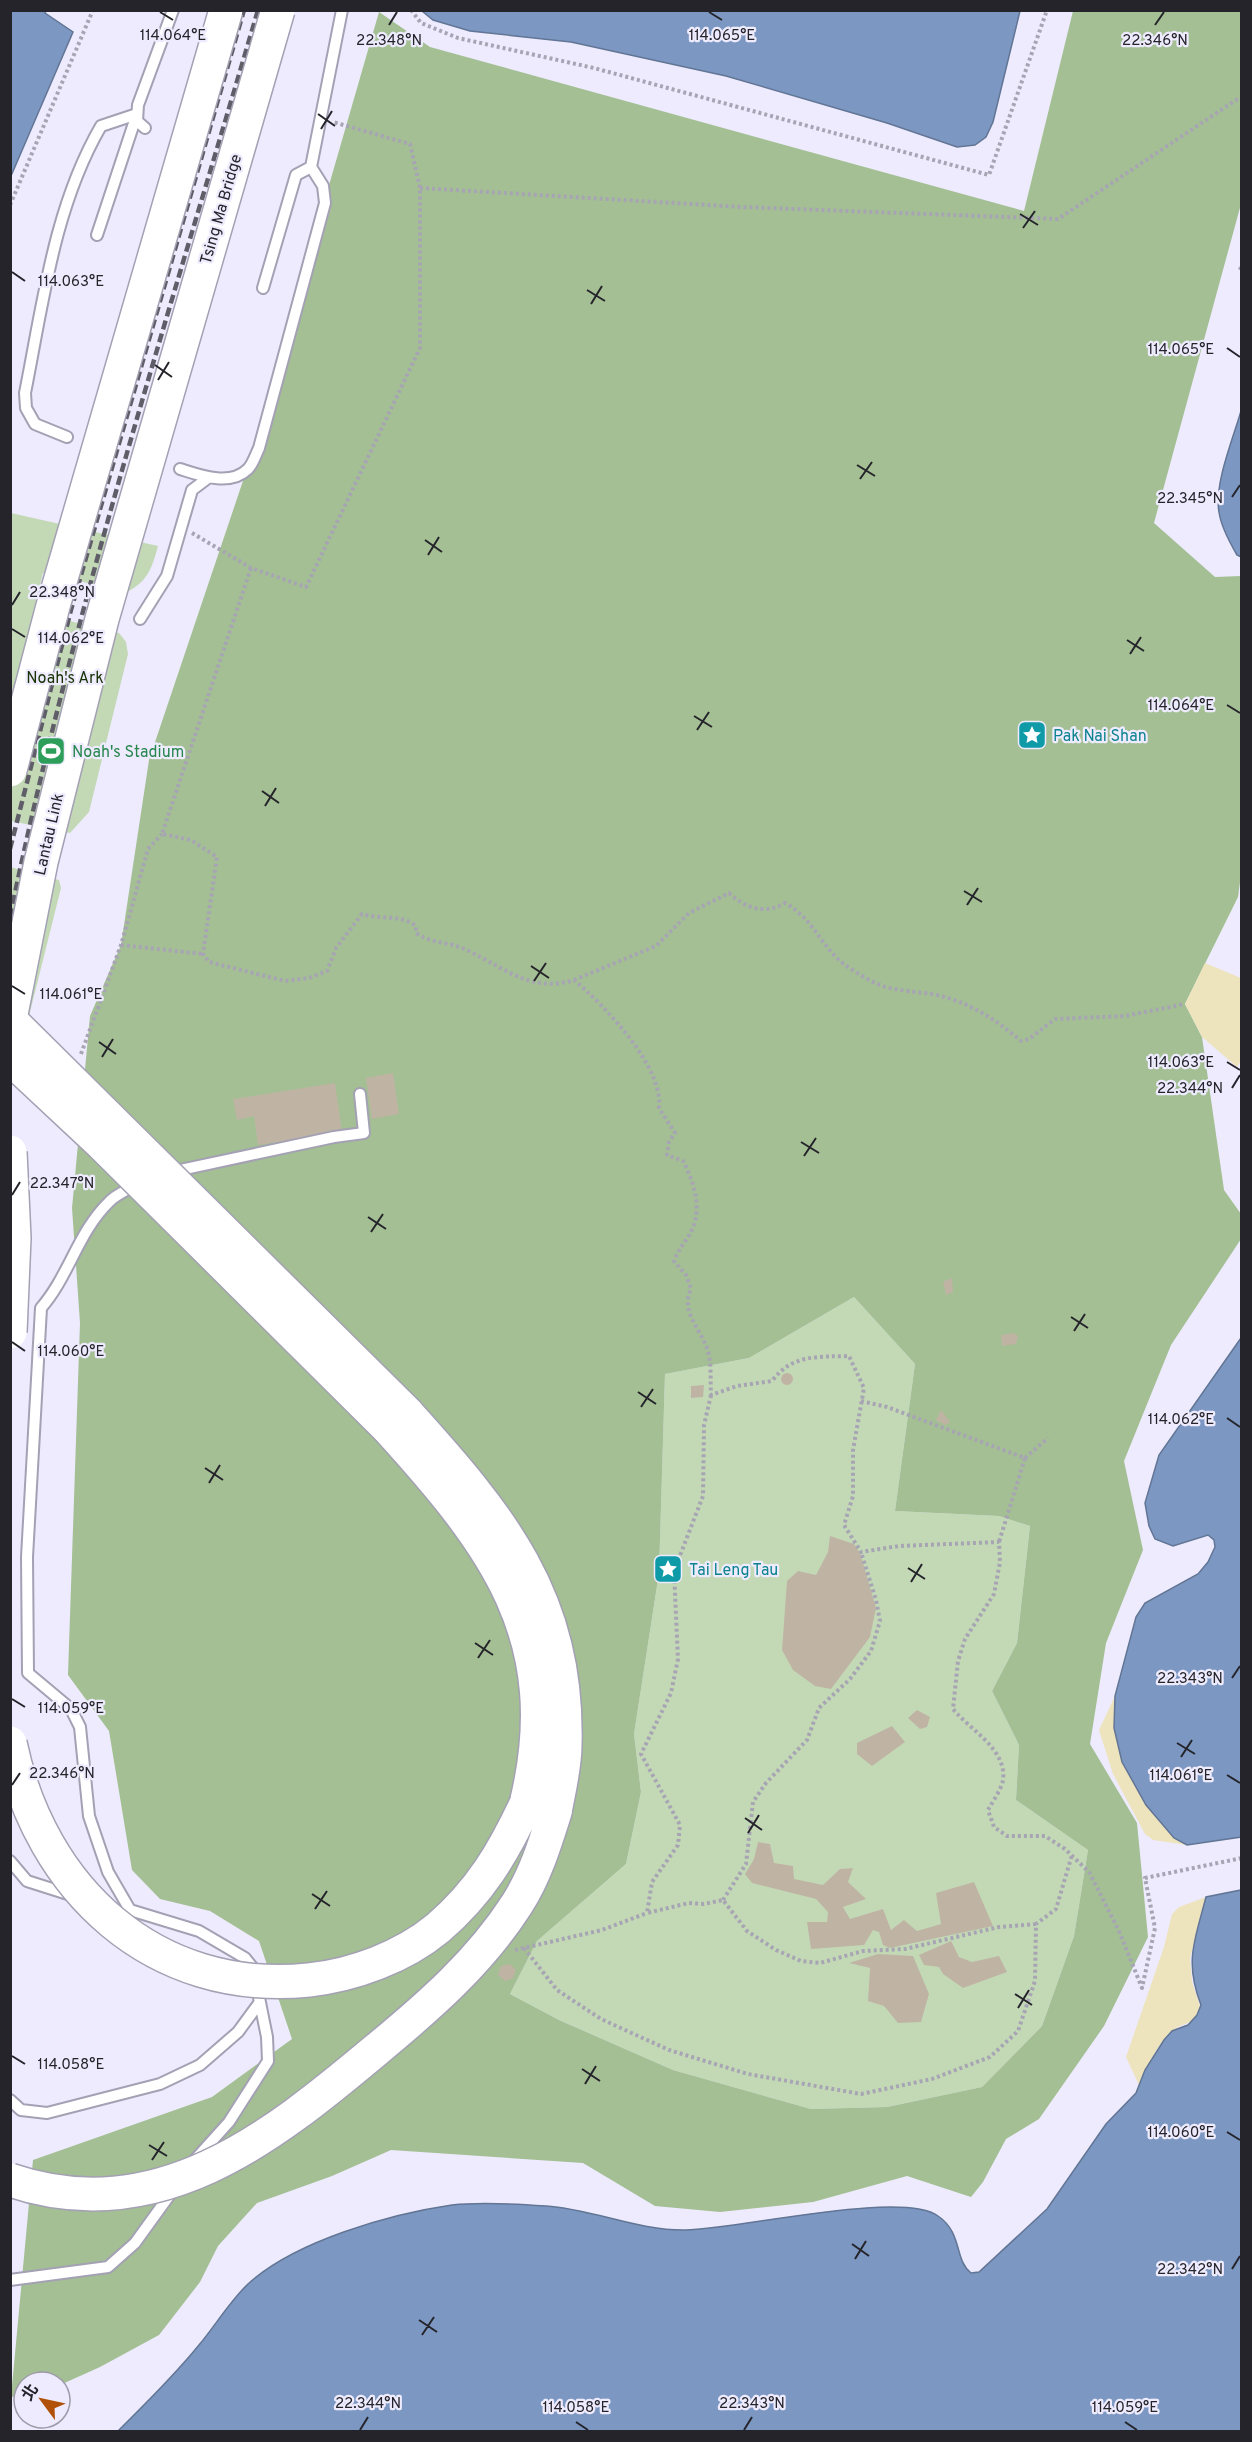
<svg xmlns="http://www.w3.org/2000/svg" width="1252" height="2442" font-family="Overpass,'Noto Sans TC',sans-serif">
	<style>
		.green { fill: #c3d9b6 }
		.forest { fill: #a3bf93; fill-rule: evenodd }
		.sand { fill: #ede4be }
		.water { fill: #7c98c2; stroke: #627595; stroke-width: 1.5 }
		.building { fill: #bfb4a4 }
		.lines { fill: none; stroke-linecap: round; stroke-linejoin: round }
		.service-casing { stroke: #a3a1b3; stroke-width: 14 }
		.motorway-casing { stroke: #a3a1b3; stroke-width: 36 }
		.path { stroke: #a7a5b3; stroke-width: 4; stroke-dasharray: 3 3; stroke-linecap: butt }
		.service { stroke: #fff; stroke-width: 10 }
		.motorway { stroke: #fff; stroke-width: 33 }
		.rail { stroke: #5f5d67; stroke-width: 4.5; stroke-dasharray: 9 4.5; stroke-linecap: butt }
		.motorway-bridge-casing { stroke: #a3a1b3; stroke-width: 36; stroke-linecap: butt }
		.motorway-bridge { stroke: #fff; stroke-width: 33 }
		.ticks { fill: none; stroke: #25242b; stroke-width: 2 }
		.labels { text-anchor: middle; stroke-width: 4.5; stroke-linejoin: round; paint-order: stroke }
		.street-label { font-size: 16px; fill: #25242b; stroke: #edebfd }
		.park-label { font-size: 16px; fill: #173202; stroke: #edebfd }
		.culture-label { font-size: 16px; fill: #0d838f; stroke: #edebfd; text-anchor: start }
		.leisure-label { font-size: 16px; fill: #27864d; stroke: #edebfd; text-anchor: start }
		.ticks-label { font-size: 15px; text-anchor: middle; fill: #25242b; stroke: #edebfd; stroke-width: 4.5; stroke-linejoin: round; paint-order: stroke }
	</style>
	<rect width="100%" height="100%" fill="#edebfd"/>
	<path class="green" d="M11,513L158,546C152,568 148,581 127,592L43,573L33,612L119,633L126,642L128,654L89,812L70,833L11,821Z
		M10,867L59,880L61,888L23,1040L10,1079Z
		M854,1297L915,1364L895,1511L999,1516L1030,1526L1017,1643L992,1691L1019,1745L1016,1800L1088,1850L1074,1936L1042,2026L982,2087L887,2107L811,2109L673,2070L559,2020L510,1994L537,1941L626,1864L641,1792L634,1734L659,1573L665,1374L749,1358Z"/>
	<path class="forest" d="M1073,11H1241V204L1154,523L1215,577L1241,576L1242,867L1238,897L1185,1004L1202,1037L1224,1190L1241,1214V1239L1171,1345L1124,1461L1143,1550L1106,1643L1090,1744L1137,1823L1148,1937L1104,2026L1039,2119L1006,2139L983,2182L971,2197L907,2176L813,2202L720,2212L655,2206L583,2163L391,2150L332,2176L257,2203L218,2246L200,2282L159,2335L100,2367L60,2385V2382H24V2395L11,2397L33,2160L212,2097L292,2039L259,1941L210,1911L160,1899L132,1870L109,1731L68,1675L80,1323L72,1208L90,1016L121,945L149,760L248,466L379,12L430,47L1024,211ZM854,1297L915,1364L895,1511L999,1516L1030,1526L1017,1643L992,1691L1019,1745L1016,1800L1088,1850L1074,1936L1042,2026L982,2087L887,2107L811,2109L673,2070L559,2020L510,1994L537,1941L626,1864L641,1792L634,1734L659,1573L665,1374L749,1358Z"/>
	<path class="sand" d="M1205,963L1241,978V1061L1237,1067L1202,1037L1185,1004Z
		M1115,1696L1114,1728L1174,1838L1187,1845L1153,1840L1145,1834L1113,1774L1099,1730Z
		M1206,1897L1190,1958L1192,1982L1201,2009C1191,2027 1185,2021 1172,2031C1159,2041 1144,2072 1140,2087L1126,2057L1164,1947L1172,1914L1179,1907Z"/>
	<path class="water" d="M11,10L46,11L45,13L73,32L11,176Z
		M422,11H1020L993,122L986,137L975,145L957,147L887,123L726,76L571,42L470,31L433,20Z
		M1241,411L1242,557H1241L1237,555C1230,543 1221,527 1219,512C1214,484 1233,439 1241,411Z
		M1241,1338V1837L1187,1845L1174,1838L1146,1805L1122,1762L1114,1728L1115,1696L1136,1617L1145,1603L1198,1574L1208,1562L1215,1547L1214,1540L1208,1535L1173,1546L1155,1539L1149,1526L1145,1503L1159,1455Z
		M1241,1890V2431H118C146,2403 174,2376 199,2345C215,2326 230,2301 248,2284C295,2241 390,2214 452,2205C479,2202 518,2204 546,2206C593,2209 638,2231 686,2230C739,2229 902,2190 938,2216C963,2233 954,2260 971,2273L979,2272L1047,2209L1106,2124L1136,2093L1145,2070L1164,2040L1172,2031L1188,2025L1197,2015L1201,2005C1184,1961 1195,1940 1206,1897Z"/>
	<path class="building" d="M393,1073L399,1114L372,1119L366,1078Z
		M335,1083L342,1132L258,1145L254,1116L237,1120L233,1099Z
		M952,1278L953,1292L946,1295L943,1282Z
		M1014,1333L1018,1336L1016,1344L1002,1346L1001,1335Z
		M781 1379a6 6 0 1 1 12 0a6 6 0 1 1-12 0Z
		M704,1385L703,1397L691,1398V1386Z
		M941,1410L950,1422L945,1425L936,1420Z
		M830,1536L854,1544L860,1553L876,1608L870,1637L831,1689L815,1686L793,1670L782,1650L787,1581L798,1571L816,1575L828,1552Z
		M917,1710L930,1717L927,1727L920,1729L908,1718Z
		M892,1726L905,1742L872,1766L857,1754V1743Z
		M758,1842L770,1844L774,1863L793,1866L794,1879L823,1885L840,1869L853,1868L848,1882L866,1899L843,1907L850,1919L883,1909L891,1930L904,1920L917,1931L941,1924L936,1893L974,1882L993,1926L890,1948L883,1945L879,1932L873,1930L864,1945L811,1949L807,1922H827L828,1912L816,1899L752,1883L745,1874L754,1859Z
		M951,1941L959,1957L972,1962L999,1956L1007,1972L963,1988L943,1974L939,1967L924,1965L919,1955Z
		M878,1954L913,1956L929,1994L921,2022L898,2023L884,2006L868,2001L870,1968L849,1963Z
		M510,1964L516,1970L513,1978L505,1981L498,1975L501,1966Z"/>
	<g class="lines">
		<g class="service-casing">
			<path id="service" d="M145,128L137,121L138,105L173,10
				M97,235L137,114
				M263,288L296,175L311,167
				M67,437L35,424L26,408L25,393C43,303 54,207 101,126L137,114
				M180,469C199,475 230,487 248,469C253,464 256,454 259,448L325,203L323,186L311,167L342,10
				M140,619L167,576L192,490L208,478
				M171,1172L334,1137L364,1133L360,1094
				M137,1184C128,1190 116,1194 109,1202C78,1232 69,1276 41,1308L27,1557L28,1673L71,1709L80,1727L89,1816L108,1872L130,1910L199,1931L245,1958L253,1968L267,2037L268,2061L229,2122L193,2162
				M10,1861L27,1881L74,1896
				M10,2100L21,2110L47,2113L160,2084L200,2065L238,2032L260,2002
				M10,2280L108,2267L135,2243L174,2189"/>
		</g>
		<g class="motorway-casing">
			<path id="motorway" d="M407,1413C500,1516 569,1598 565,1745C565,1767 559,1790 555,1812
				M387,1427C493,1544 567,1637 526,1804"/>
		</g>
		<path class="path" d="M411,10L421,23L458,38L594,68L989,175L1047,10
			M420,188L742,207L1058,219L1242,96
			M10,205L93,10
			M1240,270L1242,264
			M192,533L251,568L306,587L420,348V188L410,144L333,122
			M251,568L162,834L191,840L217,857L203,954L209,962L285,981L309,978L327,971L336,948L362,914C381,920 401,914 416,926V933C432,944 452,942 469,951C506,969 531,993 574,980C604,1005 664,1067 659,1108L675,1133L669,1142L667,1155L683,1161C695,1184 704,1213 688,1237C682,1246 678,1251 674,1261L686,1275L691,1289C680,1312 701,1329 708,1351C712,1366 710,1380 711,1395L737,1386L772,1381C792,1354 818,1357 849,1356L864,1388L853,1450V1496L844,1525L861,1552L899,1546L999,1542L1000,1562L994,1594L965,1639L958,1661L953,1709C970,1730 1007,1749 1003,1780C1001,1790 993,1801 988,1810L994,1827L1007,1836H1045L1065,1849L1089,1872L1119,1931L1142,1988L1155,1928L1145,1878L1242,1858
			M121,945L203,954
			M574,980L656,946L689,913L729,893C745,908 764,915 785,903C815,920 820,946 845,965C857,973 877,986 890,988C907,992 925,992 941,996C972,1004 996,1020 1021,1041L1029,1039L1055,1019L1125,1016L1185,1004
			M81,1054L121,945L148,849L162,834
			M711,1395L704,1425L703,1496L674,1571L678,1659L671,1693L641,1754L680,1825L678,1845L652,1882L647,1913L689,1903L704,1904L723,1900L747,1931L776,1950L801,1961L820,1963L863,1951L905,1949L999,1927L1036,1924
			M861,1401L887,1407L1025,1458L999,1542
			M1025,1458L1048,1438
			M723,1900L746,1864L753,1802L766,1783L807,1740L819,1708L850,1679L871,1651L880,1621L876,1600L861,1552
			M524,1948L557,1990L601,2019L669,2050L748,2074L861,2094L932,2079L990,2057L1018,2031L1035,1981L1036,1924L1056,1909L1072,1855
			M515,1950L602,1930L647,1913"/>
		<use href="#service" class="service"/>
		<use href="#motorway" class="motorway"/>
		<path class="rail" d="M10,849L71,610L244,10
			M10,917C73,610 170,311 258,10"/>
		<g class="motorway-bridge-casing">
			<path id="motorway-bridge" d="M10,770L53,606L226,10
				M10,1019L41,862L102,619L278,10
				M10,1020L407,1413
				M10,1058L102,1144L387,1427
				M10,1152L14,1238L10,1332
				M10,1743C40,1889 154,1996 309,1980C354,1975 403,1957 438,1928C480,1892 503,1853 526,1804
				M10,2180C157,2230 271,2138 376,2050C428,2007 480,1962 517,1904C535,1876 545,1844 555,1812"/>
		</g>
		<use href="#motorway-bridge" class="motorway-bridge"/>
	</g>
	<path class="ticks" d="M160,12L173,20M709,12L722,20M389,25L397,12M1155,25L1164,12M318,114L335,126M321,129L332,111M1020,214L1038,225M1023,228L1035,211M12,272L25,281M587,290L605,301M591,304L602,286M1227,348L1240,357M155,365L172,377M158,380L169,362M857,465L875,476M860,479L872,462M1232,497L1240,485M425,540L442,552M428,555L439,537M12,605L20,592M12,629L25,637M1127,640L1144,651M1130,654L1141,637M1227,705L1240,713M694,716L712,727M697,730L709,712M262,791L279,803M265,806L276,788M964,891L982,902M967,905L978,888M531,966L549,978M534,981L546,963M12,986L25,994M99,1042L116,1054M102,1057L113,1039M1227,1062L1240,1070M1232,1088L1240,1075M801,1142L819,1153M804,1156L816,1138M12,1195L20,1182M368,1217L386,1229M371,1232L383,1214M1071,1317L1088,1328M1074,1331L1085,1314M12,1342L25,1351M638,1392L656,1404M641,1407L653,1389M1227,1418L1240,1427M205,1468L223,1480M209,1483L220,1465M908,1568L925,1579M911,1582L922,1564M475,1643L493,1655M478,1658L490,1640M1232,1678L1240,1666M12,1699L25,1707M1177,1743L1195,1754M1181,1757L1192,1740M1227,1775L1240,1783M12,1785L20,1773M745,1818L762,1830M748,1833L759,1815M312,1894L330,1906M315,1909L327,1891M1015,1994L1032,2005M1018,2008L1029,1990M12,2056L25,2064M582,2069L600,2081M585,2084L596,2066M1227,2132L1240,2140M149,2145L167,2156M152,2160L164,2142M852,2244L869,2256M855,2259L866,2241M1232,2269L1240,2256M419,2320L437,2332M422,2335L434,2317M576,2422L588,2430M1125,2422L1137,2430M360,2430L368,2417M744,2430L752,2417"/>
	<defs>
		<g id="sight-square" transform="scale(1.5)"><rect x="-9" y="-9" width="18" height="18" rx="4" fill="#0f9aa8" stroke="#edebfd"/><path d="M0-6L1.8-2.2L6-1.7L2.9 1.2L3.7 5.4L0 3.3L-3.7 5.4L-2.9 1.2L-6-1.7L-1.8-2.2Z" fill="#fff"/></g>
		<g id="stadium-square" transform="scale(1.5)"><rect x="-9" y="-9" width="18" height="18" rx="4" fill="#2e9e5b" stroke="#edebfd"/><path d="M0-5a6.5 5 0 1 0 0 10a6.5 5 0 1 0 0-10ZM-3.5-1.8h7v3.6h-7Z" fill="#fff"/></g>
	</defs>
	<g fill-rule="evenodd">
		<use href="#sight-square" x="1032" y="735"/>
		<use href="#stadium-square" x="51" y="751"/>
		<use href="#sight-square" x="668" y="1569"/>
	</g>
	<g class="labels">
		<g class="street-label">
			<text transform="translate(220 209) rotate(-74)" y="6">Tsing Ma Bridge</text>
			<text transform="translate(48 834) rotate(-77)" y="6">Lantau Link</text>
		</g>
		<g class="park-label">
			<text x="65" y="683">Noah's Ark</text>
		</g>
		<g class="culture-label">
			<text x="1053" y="741">Pak Nai Shan</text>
			<text x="689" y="1575">Tai Leng Tau</text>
		</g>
		<g class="leisure-label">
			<text x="72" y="757">Noah's Stadium</text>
		</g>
	</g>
	<g class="ticks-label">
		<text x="173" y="40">114.064°E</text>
		<text x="722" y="40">114.065°E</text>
		<text x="389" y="45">22.348°N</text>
		<text x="1155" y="45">22.346°N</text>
		<text x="71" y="286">114.063°E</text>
		<text x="1181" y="354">114.065°E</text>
		<text x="1190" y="503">22.345°N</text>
		<text x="62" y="597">22.348°N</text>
		<text x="71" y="643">114.062°E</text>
		<text x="1181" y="710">114.064°E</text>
		<text x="71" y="999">114.061°E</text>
		<text x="1181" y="1067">114.063°E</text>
		<text x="1190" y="1093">22.344°N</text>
		<text x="62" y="1188">22.347°N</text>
		<text x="71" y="1356">114.060°E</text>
		<text x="1181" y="1424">114.062°E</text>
		<text x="1190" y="1683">22.343°N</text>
		<text x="71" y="1713">114.059°E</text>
		<text x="62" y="1778">22.346°N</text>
		<text x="1181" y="1780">114.061°E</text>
		<text x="71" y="2069">114.058°E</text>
		<text x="1181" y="2137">114.060°E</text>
		<text x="1190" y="2274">22.342°N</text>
		<text x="368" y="2408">22.344°N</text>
		<text x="752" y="2408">22.343°N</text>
		<text x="576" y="2412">114.058°E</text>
		<text x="1125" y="2412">114.059°E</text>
	</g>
	<rect width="1252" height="2442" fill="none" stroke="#25242b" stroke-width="24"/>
	<g transform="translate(42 2400) rotate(303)"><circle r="28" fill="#edebfd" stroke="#9d9ba9" stroke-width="1.5"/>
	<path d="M0-4.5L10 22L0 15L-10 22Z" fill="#b15107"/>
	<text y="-9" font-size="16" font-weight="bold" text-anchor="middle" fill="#25242b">北</text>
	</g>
</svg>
